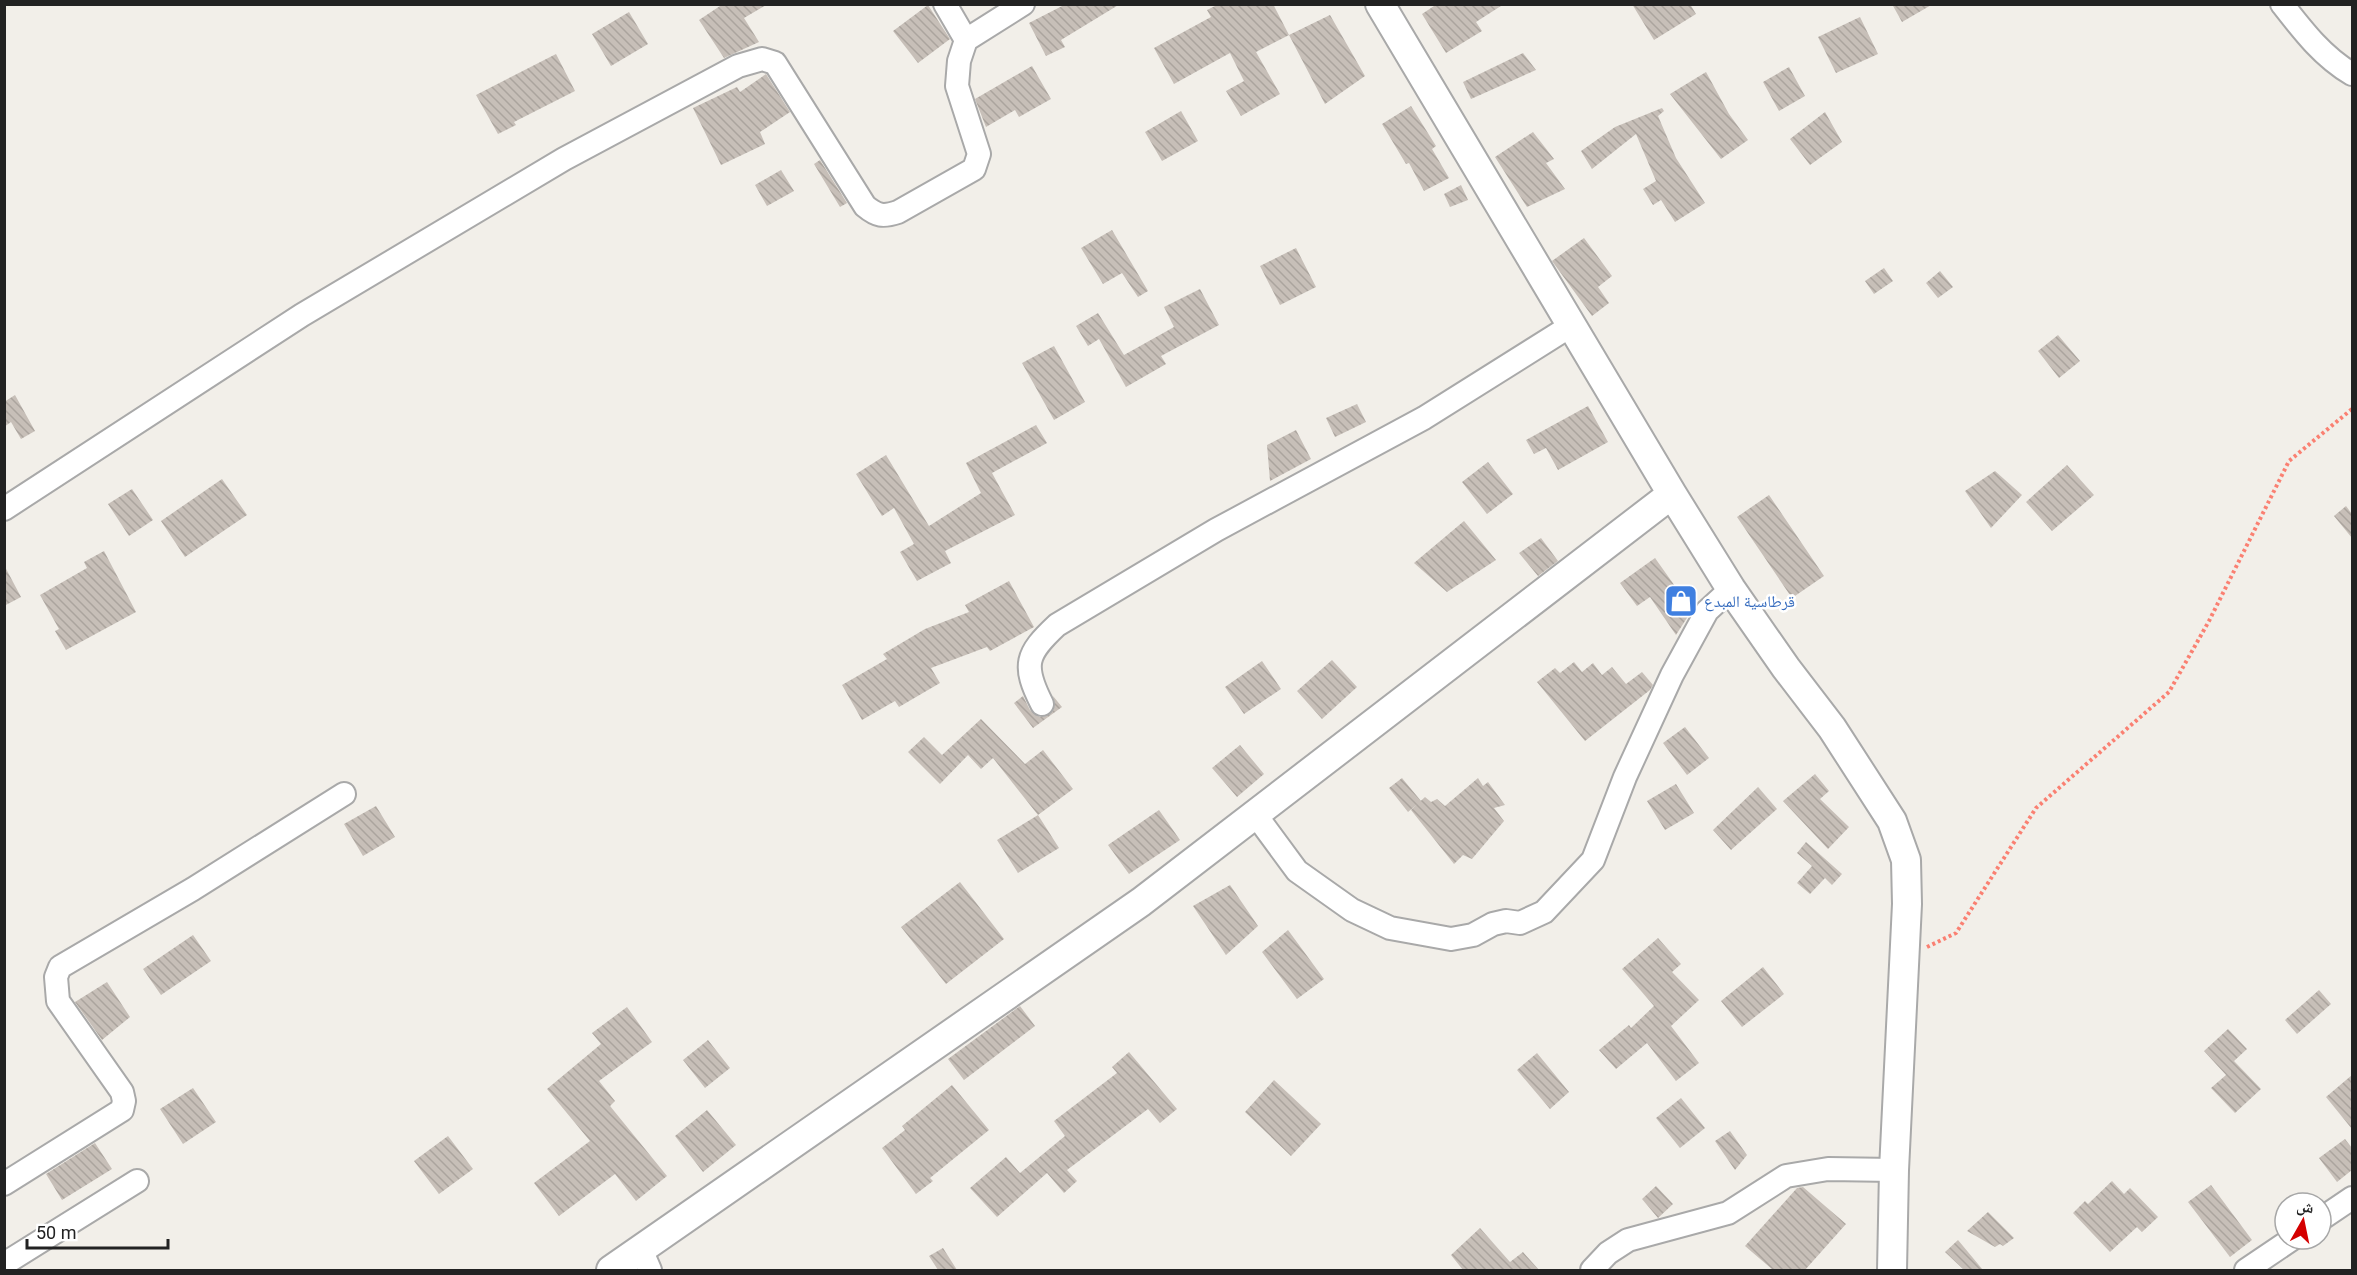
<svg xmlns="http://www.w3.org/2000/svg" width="2357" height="1275" font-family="Roboto,'Noto Naskh Arabic',sans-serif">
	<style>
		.building { fill: url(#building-back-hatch) }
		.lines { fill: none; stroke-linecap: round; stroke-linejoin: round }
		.minor-casing { stroke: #a9a9a9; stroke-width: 26 }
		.tertiary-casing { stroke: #a9a9a9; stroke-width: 32 }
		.path { stroke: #fa8072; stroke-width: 4; stroke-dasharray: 3 3; stroke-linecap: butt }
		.minor { stroke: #fff; stroke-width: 22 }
		.tertiary { stroke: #fff; stroke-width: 28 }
		.labels { text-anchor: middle; stroke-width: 5; stroke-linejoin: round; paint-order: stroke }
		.shop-label { font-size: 16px; fill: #366cbe; stroke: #fff; text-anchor: start }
	</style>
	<defs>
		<pattern id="building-back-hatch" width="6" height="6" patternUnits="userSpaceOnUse" patternTransform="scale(1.5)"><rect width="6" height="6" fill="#c7bfb8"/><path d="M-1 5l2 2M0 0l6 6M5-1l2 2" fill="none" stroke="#aba49e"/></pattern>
	</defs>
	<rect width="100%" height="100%" fill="#f2efe9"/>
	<path class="building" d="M723,4H768L744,18L759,42L724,58L699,20Z
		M1066,4H1120L1061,40L1065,47L1046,56L1029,23Z
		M1219,4H1273L1289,35L1256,52L1280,94L1241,116L1226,91L1244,81L1230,53L1174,84L1154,48L1211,17L1207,10Z
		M1437,4H1504L1476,22L1482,31L1446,53L1422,14Z
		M1632,4H1690L1696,14L1654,40Z
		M1892,4H1933L1902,22Z
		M928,5L950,39L918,63L893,31Z
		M629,12L648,44L611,66L592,34Z
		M1330,15L1365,76L1325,104L1289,35Z
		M1860,17L1878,54L1836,73L1818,37Z
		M1523,53L1536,70L1471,99L1463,82Z
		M556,54L575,91L514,122L516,125L498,134L476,95Z
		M1032,66L1051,99L1019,117L1015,110L986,127L975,99Z
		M1789,67L1805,96L1779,111L1763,82Z
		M1706,72L1729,114L1748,140L1721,159L1670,94Z
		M766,74L790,112L760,132L765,144L721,165L693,108L737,87L740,92Z
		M1411,106L1436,146L1432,149L1449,178L1424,191L1409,163L1406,164L1382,124Z
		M1662,108L1664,111L1658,116L1676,158L1705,203L1675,222L1661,200L1653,205L1643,189L1656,181L1636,134L1592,169L1581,151L1615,127Z
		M1181,111L1198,141L1162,161L1145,132Z
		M1825,112L1842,142L1810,165L1790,139Z
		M1533,132L1554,159L1546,163L1565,189L1527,207L1495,157Z
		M820,160L847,203L840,207L814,164Z
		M781,170L794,191L767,206L755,185Z
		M1461,185L1468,200L1450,207L1444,194Z
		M1112,230L1148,291L1138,297L1122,273L1103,284L1081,248Z
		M1584,238L1612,276L1598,287L1609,303L1592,316L1552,261Z
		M1296,248L1316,287L1280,305L1260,266Z
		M1884,268L1893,281L1874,294L1865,281Z
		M1940,271L1953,287L1938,298L1926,283Z
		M1200,289L1219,325L1161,356L1166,364L1126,387L1099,339L1088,346L1076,326L1098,313L1124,355L1174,327L1164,307Z
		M2058,335L2080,361L2059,378L2038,351Z
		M1054,346L1085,402L1054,420L1022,363Z
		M15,395L35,431L21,439L11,422L4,427V402Z
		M1357,404L1366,422L1335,437L1326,418Z
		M1588,406L1608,442L1558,470L1546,448L1534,454L1526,440Z
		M1036,425L1047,443L992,473L1015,515L945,551L951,563L917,581L900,552L914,544L894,508L882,516L856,474L886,455L929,526L981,493L966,463Z
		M1296,430L1311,459L1270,481L1267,445Z
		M1488,462L1513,494L1487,514L1462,482Z
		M2067,465L2094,495L2052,531L2026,502Z
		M1995,471L2022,495L1991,528L1965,491Z
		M222,479L247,515L185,557L161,521Z
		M132,489L153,520L129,536L108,504Z
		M1769,495L1824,576L1792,598L1737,517Z
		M2346,506L2352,514V538L2334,516Z
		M1464,521L1496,560L1447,592L1414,563Z
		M1541,538L1558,561L1538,576L1519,553Z
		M104,551L136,612L66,650L55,631L59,629L40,595L87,568L84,562Z
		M1655,558L1692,610L1676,635L1650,597L1637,606L1620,583Z
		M4,565L21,597L4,606Z
		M1009,581L1034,627L990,651L987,647L931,668L940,683L899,707L895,701L862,720L842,685L887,659L883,654L925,629L969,612L965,605Z
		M1332,660L1357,687L1322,719L1297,691Z
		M1262,661L1281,689L1244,714L1225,687Z
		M1574,662L1582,672L1593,663L1602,675L1612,667L1626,684L1642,672L1653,685L1650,690L1585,741L1537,682L1555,668L1560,673Z
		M1023,696L1030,710L1040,717L1053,711L1055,704L1053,696L1062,707L1033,728L1014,703Z
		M981,719L1025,764L1043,750L1073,789L1038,815L993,758L981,769L968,755L940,784L908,752L924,737L942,755Z
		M1685,727L1709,758L1687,775L1663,743Z
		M1240,745L1264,774L1237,797L1212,768Z
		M1815,774L1829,791L1820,799L1849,827L1828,849L1783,801Z
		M1402,778L1421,801L1408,812L1389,788Z
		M1478,778L1483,786L1488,782L1505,805L1494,808L1504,821L1472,859L1463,855L1454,864L1411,810L1425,797L1431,802L1437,799L1445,806Z
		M1676,784L1694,813L1665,830L1647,801Z
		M1758,787L1777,809L1731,850L1713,830Z
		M376,806L395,837L363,856L344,824Z
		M1159,810L1180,840L1129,874L1108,845Z
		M1038,815L1059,848L1018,873L997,840Z
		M1806,842L1842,874L1832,885L1825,878L1810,894L1797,883L1812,866L1797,853Z
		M960,882L1004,939L946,984L901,927Z
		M1230,885L1258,926L1226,955L1193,906Z
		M1288,930L1324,979L1297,999L1262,952Z
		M193,935L211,961L161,995L143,969Z
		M1658,938L1681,964L1672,972L1699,1000L1671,1026L1699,1063L1676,1081L1647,1043L1616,1069L1599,1050L1629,1025L1631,1028L1654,1006L1622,969Z
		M1763,967L1784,994L1742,1027L1721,1001Z
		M107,982L130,1017L102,1040L75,1002Z
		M2319,990L2331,1004L2297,1034L2285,1020Z
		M1020,1006L1035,1026L964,1080L948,1059Z
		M627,1007L652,1042L599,1081L615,1101L610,1106L667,1176L636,1201L615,1174L559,1216L534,1183L590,1141L547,1089L601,1044L592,1033Z
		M2228,1029L2247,1049L2234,1061L2261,1089L2235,1113L2211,1088L2226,1075L2204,1051Z
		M708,1040L730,1068L705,1088L683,1060Z
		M1129,1052L1177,1109L1160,1123L1148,1109L1067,1170L1077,1181L1064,1193L1047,1173L997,1217L970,1188L1006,1157L1020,1173L1065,1136L1054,1121L1117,1073L1112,1067Z
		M1537,1053L1569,1092L1550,1109L1517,1070Z
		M2352,1075V1129L2326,1097Z
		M1274,1080L1321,1124L1291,1156L1245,1112Z
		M952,1085L989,1130L930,1178L933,1181L916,1194L882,1148L905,1130L902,1126Z
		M193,1088L216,1122L183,1144L160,1109Z
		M1681,1098L1705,1128L1680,1148L1656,1118Z
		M707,1110L736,1145L703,1172L675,1136Z
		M1730,1131L1747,1155L1735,1170L1715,1141Z
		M448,1136L473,1169L439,1194L414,1161Z
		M2345,1139L2352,1148V1170L2337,1182L2319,1158Z
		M95,1143L112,1169L62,1200L46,1174Z
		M2112,1181L2124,1194L2130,1188L2158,1217L2142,1232L2137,1227L2110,1252L2073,1213L2085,1201L2088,1204Z
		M2211,1185L2252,1240L2230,1257L2188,1202Z
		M1656,1186L1673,1204L1658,1218L1642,1199Z
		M1803,1187L1846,1224L1805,1270H1773L1745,1246L1797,1188Z
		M1988,1212L2014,1238L2003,1246L2000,1244L1995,1247L1967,1231Z
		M1480,1228L1510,1262L1523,1252L1539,1270H1463L1451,1255Z
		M1958,1240L1983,1270H1964L1945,1252Z
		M943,1248L957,1270H938L929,1256Z"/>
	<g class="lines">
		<g class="minor-casing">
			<path id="minor" d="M945,4L966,40
				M2282,4C2303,31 2323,57 2352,74
				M4,509L302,315L564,159L738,66L762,59L775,63L865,206C877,216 883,217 898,212L974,169L979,154L957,86L959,61L966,40L1023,4
				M1042,704C1022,665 1026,654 1057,625L1216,530L1424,418L1572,325
				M1255,814L1297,871L1352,910L1390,928L1451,939L1473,935L1493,924L1506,921L1520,923L1544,912L1593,860L1625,777L1672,675L1707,611L1731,589
				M4,1184L122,1110L124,1101L122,1092L58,1001L56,977L60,967L193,889L344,794
				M2321,1219L2352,1198
				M641,1249L650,1270
				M4,1264L137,1181
				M1592,1270L1608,1253L1628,1240L1728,1213L1786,1176L1828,1169L1894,1170
				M2246,1270L2292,1239"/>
		</g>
		<g class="tertiary-casing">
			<path id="tertiary" d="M1380,4L1672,494L1731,589L1786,668L1832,728L1892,821L1906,860L1907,904L1894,1170L1892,1270
				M611,1270L1141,902L1672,494"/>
		</g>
		<path class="path" d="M1927,947L1956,933L2036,808L2169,692L2209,621L2289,461L2352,409"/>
		<use href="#minor" class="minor"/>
		<use href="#tertiary" class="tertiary"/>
	</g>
	<defs>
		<g id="shop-square" transform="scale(1.725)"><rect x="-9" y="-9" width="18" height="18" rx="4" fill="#3f7fe0" stroke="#fff"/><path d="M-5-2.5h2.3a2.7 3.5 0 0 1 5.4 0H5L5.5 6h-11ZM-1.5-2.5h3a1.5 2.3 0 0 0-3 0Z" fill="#fff"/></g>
	</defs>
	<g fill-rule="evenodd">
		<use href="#shop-square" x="1681" y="601"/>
	</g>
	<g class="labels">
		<g class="shop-label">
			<text x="1704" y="607">قرطاسية المبدع</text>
		</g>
	</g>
	<rect width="2357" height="1275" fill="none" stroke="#222222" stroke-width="12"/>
	<g transform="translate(2303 1221) rotate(9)"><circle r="28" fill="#ffffff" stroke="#a7a7a7" stroke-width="1.5"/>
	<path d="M0-4.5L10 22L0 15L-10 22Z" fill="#d40000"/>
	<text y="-9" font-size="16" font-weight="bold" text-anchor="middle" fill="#222222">ش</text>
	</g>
	<path d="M27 1239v9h141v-9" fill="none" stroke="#222222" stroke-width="3"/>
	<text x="36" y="1239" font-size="18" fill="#222222" stroke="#ffffff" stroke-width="4.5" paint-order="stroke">50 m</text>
</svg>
